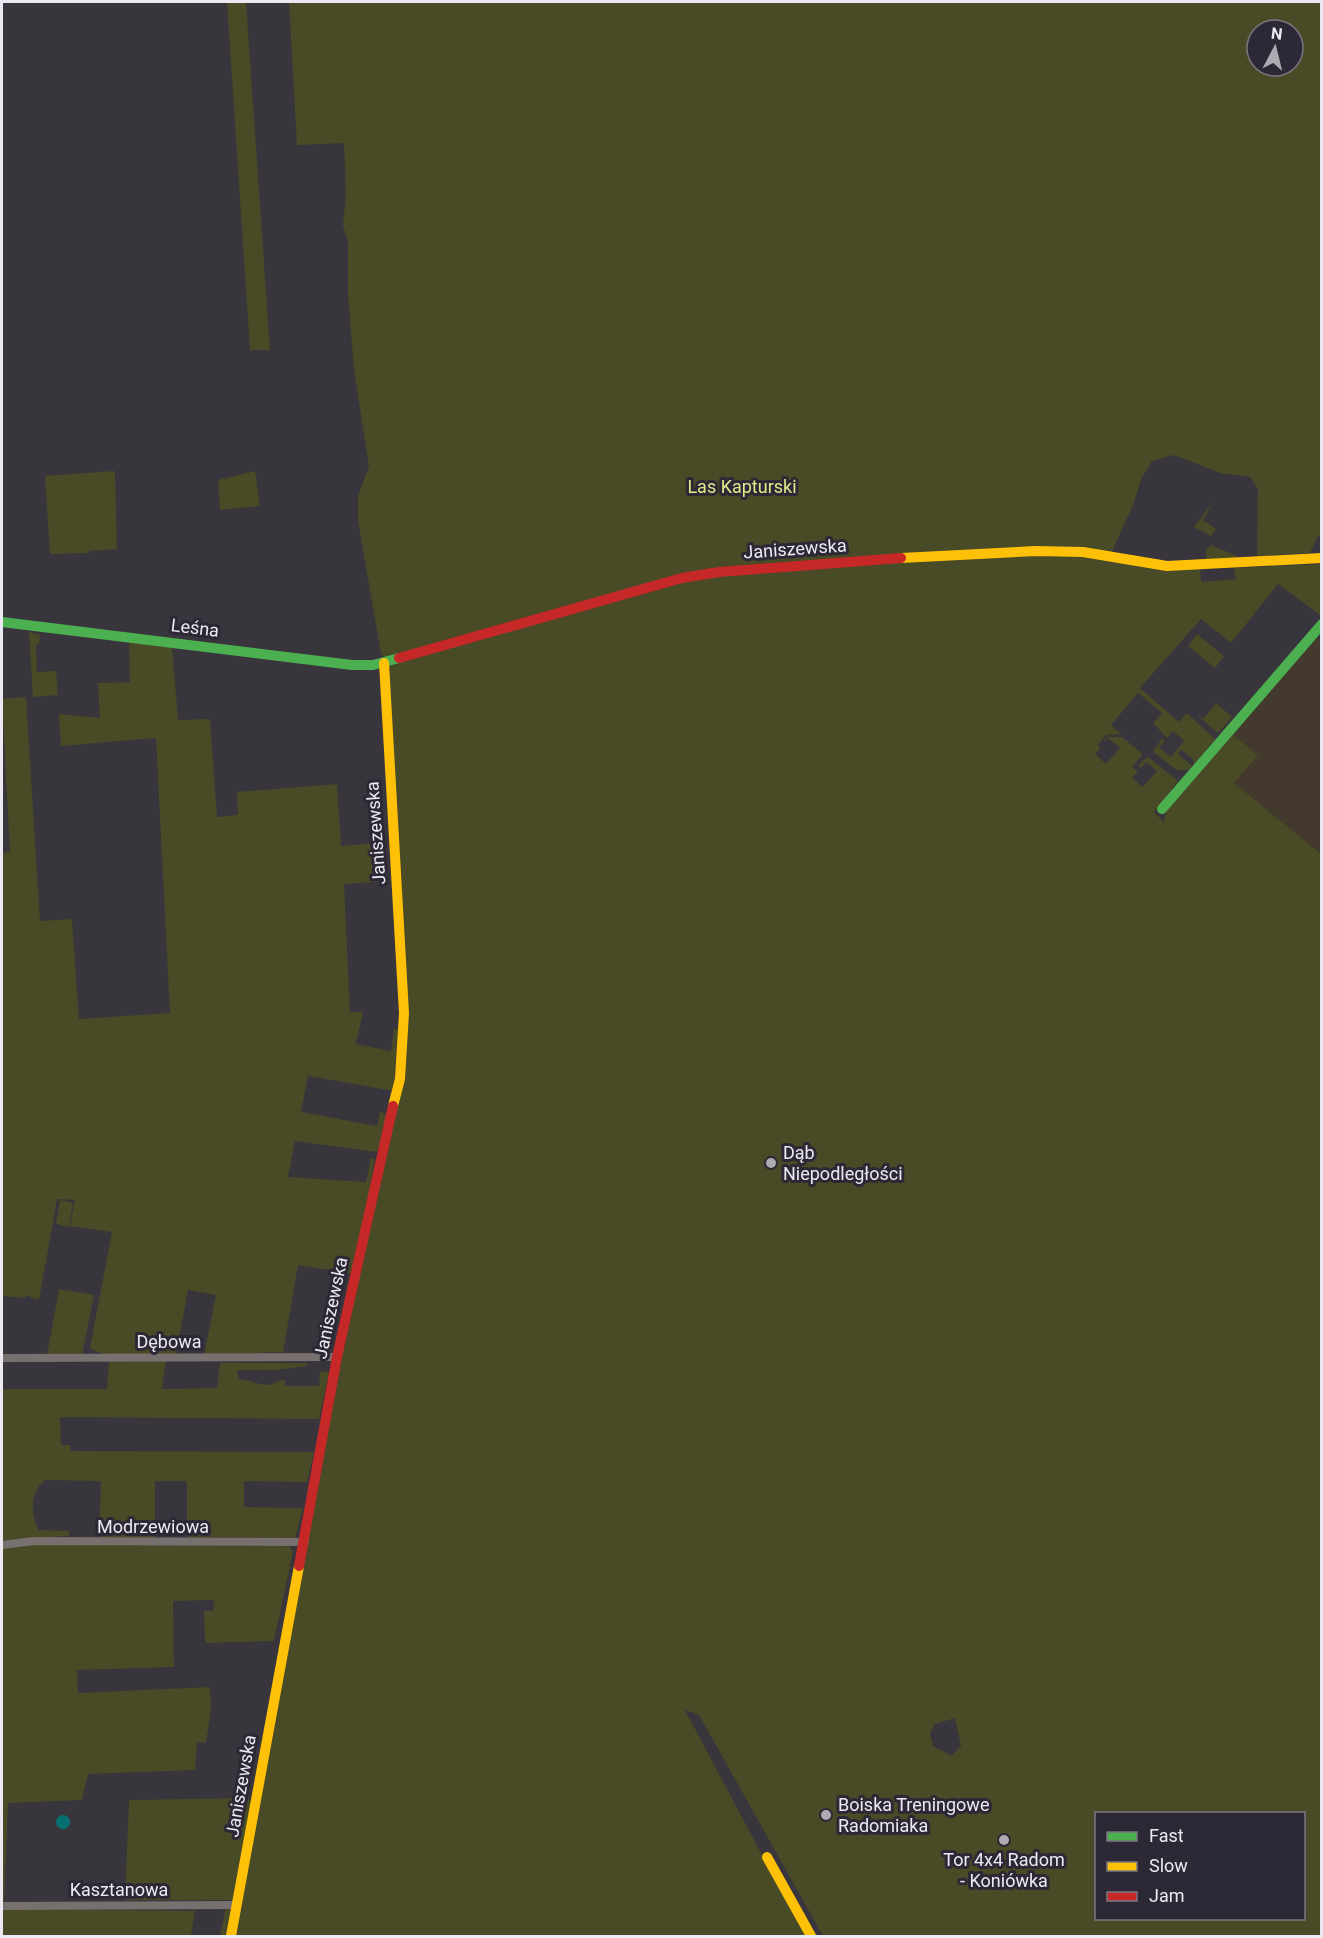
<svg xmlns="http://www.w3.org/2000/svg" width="1323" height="1938" font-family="Roboto,sans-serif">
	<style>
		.industrial { fill: #433a2d }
		.green { fill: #494a26; fill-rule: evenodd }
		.water { fill: #057072 }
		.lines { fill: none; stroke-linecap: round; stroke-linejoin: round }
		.street { stroke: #786f6f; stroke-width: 8 }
		.fast { stroke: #4caf50; stroke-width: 10 }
		.slow { stroke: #ffc107; stroke-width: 10 }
		.jam { stroke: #c62828; stroke-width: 10 }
		.poi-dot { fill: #adaab2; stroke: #2d2835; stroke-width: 2 }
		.labels { text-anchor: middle; stroke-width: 6; stroke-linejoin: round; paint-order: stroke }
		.park-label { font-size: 18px; fill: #e4e889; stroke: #2d2835 }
		.street-label { font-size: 18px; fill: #ece9f2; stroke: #2d2835 }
		.poi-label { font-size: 18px; fill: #ece9f2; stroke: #2d2835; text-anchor: start }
	</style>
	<rect width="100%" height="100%" fill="#38353c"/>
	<path class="industrial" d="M1321,637L1322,923L1166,812L1316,639Z"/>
	<path class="green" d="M227,2H246L270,350H250Z
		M289,2H1321V538L1318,536L1310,553L1257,556L1258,489L1250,477L1220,473L1174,455L1152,461L1141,479L1134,503L1108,560L1200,569L1201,582L1236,579L1234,568L1321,564V613L1320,615L1278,584L1231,643L1201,619L1140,688L1179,722L1187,713L1215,739L1194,764L1193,759L1181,750L1178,754L1192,766L1188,770H1177L1153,752L1162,738L1165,740L1159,747L1171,757L1184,741L1173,731L1167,738L1153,723L1162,713L1138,693L1111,725L1121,734L1106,735L1098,745L1100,748L1095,754L1106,764L1120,748L1108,738L1102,743L1107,737H1122L1143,754L1132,767L1138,771L1132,778L1143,787L1157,771L1146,762L1141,768L1138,765L1148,757L1178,781L1154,812L1164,822L1166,812L1233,735L1258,755L1234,783L1321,854V1936H823L699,1715L685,1710L805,1936H233L313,1491L394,1115L397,1111V1091L407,1016L385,657L381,654L358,520V496L369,466L354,370L348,294V242L343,225L346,195L344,143L297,145ZM1257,30H1293V66H1257ZM955,1718L961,1746L952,1756L933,1746L930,1733L935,1724ZM1096,1814H1304V1918H1096Z
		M115,471L117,549L89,551V553L50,554L45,476Z
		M255,471L260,506L220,510L218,480Z
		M1214,501L1203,520L1216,529L1211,536L1194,527Z
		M1211,545L1237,556V557L1206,560V550Z
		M29,632L40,635L39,644H36L37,672L56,671L58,695L33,697Z
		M1197,634L1224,656L1215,668L1188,646Z
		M129,641L172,647L178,720L210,719L217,817L238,815L237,792L337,784L341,846L386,842L387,881L344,884L350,1012H363L356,1044L391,1051L394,1028L401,1031L394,1091L308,1076L301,1112L377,1126L380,1112L389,1115L377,1152L295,1141L288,1177L366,1182L371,1158L375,1159L354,1274L298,1265L283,1352L204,1355L216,1295L188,1290L176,1355C154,1355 107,1361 90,1348L112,1232L70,1226L75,1200L57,1199L39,1300L26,1295L25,1298L2,1296V853L10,852L2,699L26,697L40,921L72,919L79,1019L170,1013L156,738L61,746L59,714L100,718L98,683L130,682Z
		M1215,702L1232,717L1218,733L1199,717L1204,718L1215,705Z
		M60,1200L73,1203L69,1227L56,1224Z
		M59,1289L94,1295L82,1355H47Z
		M166,1360L162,1389L217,1388L220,1363H307V1366L276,1370H237L239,1379C248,1380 256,1383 265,1385C272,1386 277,1380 285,1380V1386H319L320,1372L326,1371L329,1373L319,1419L60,1417L61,1445H70V1451L314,1452L307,1482L244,1481V1507L303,1508L295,1538L187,1537V1481H155V1537H99L101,1481L45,1480C30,1492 30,1514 39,1530L69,1531V1536L29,1538L36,1545L288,1544L293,1552L274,1641L205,1643L204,1611H213L214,1600L173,1601L174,1667L77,1670L78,1693L210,1687L211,1711L206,1742L197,1743L195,1770L88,1774L82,1800L8,1803L4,1901H2V1389H107L109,1361Z
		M247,1798L251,1801L234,1900H125L129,1800Z
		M226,1907L232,1911L229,1936H220Z
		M2,1909L195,1911L191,1936H2Z"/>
	<path class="water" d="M56 1822a7 7 0 1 1 14 0a7 7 0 1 1-14 0Z"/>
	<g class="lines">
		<path class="street" d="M2,1358L337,1357
			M2,1545L34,1541L305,1542
			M2,1906L237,1905"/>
		<path class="fast" d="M2,622L352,665H373L399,658
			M1162,809L1322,624"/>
		<path class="slow" d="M901,558L1036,551L1083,552L1167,566L1322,558
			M384,663L404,1013L400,1079L393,1106
			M767,1857L811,1936
			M231,1936L299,1566"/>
		<path class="jam" d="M399,658L682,578L719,572L901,558
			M299,1566L337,1357L393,1106"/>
	</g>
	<g class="poi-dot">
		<circle cx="771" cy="1163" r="6"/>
		<circle cx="826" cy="1815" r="6"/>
		<circle cx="1004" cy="1840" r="6"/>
	</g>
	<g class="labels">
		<g class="park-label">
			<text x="742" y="493">Las Kapturski</text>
		</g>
		<g class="street-label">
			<text transform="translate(795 549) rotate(-4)" y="6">Janiszewska</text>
			<text transform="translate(195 628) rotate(7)" y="6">Leśna</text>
			<text transform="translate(376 833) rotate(-94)" y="6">Janiszewska</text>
			<text transform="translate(331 1308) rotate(-78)" y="6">Janiszewska</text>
			<text x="169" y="1348">Dębowa</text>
			<text x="153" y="1533">Modrzewiowa</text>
			<text transform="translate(241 1786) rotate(-80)" y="6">Janiszewska</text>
			<text x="119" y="1896">Kasztanowa</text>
		</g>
		<g class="poi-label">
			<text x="783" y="1159">Dąb<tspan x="783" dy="21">Niepodległości</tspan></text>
			<text x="838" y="1811">Boiska Treningowe<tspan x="838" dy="21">Radomiaka</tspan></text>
			<text x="1004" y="1866" text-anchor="middle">Tor 4x4 Radom<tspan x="1004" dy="21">- Koniówka</tspan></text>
		</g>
	</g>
	<rect width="1323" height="1938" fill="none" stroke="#ece9f2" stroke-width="6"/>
	<rect x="1095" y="1812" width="210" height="108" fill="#2d2835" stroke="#797581" stroke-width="1.5"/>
	<rect x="1107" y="1832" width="30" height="9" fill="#4caf50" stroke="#797581" stroke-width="1.5"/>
	<text x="1149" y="1842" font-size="18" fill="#ece9f2">Fast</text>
	<rect x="1107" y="1862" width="30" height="9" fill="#ffc107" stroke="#797581" stroke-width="1.5"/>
	<text x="1149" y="1872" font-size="18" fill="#ece9f2">Slow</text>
	<rect x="1107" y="1892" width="30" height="9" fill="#c62828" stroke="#797581" stroke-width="1.5"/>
	<text x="1149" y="1902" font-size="18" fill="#ece9f2">Jam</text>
	<g transform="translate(1275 48) rotate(7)"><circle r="28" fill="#2d2835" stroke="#797581" stroke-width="1.5"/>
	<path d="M0-4.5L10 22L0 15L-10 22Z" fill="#adaab2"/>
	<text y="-9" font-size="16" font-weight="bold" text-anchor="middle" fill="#ece9f2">N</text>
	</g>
</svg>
